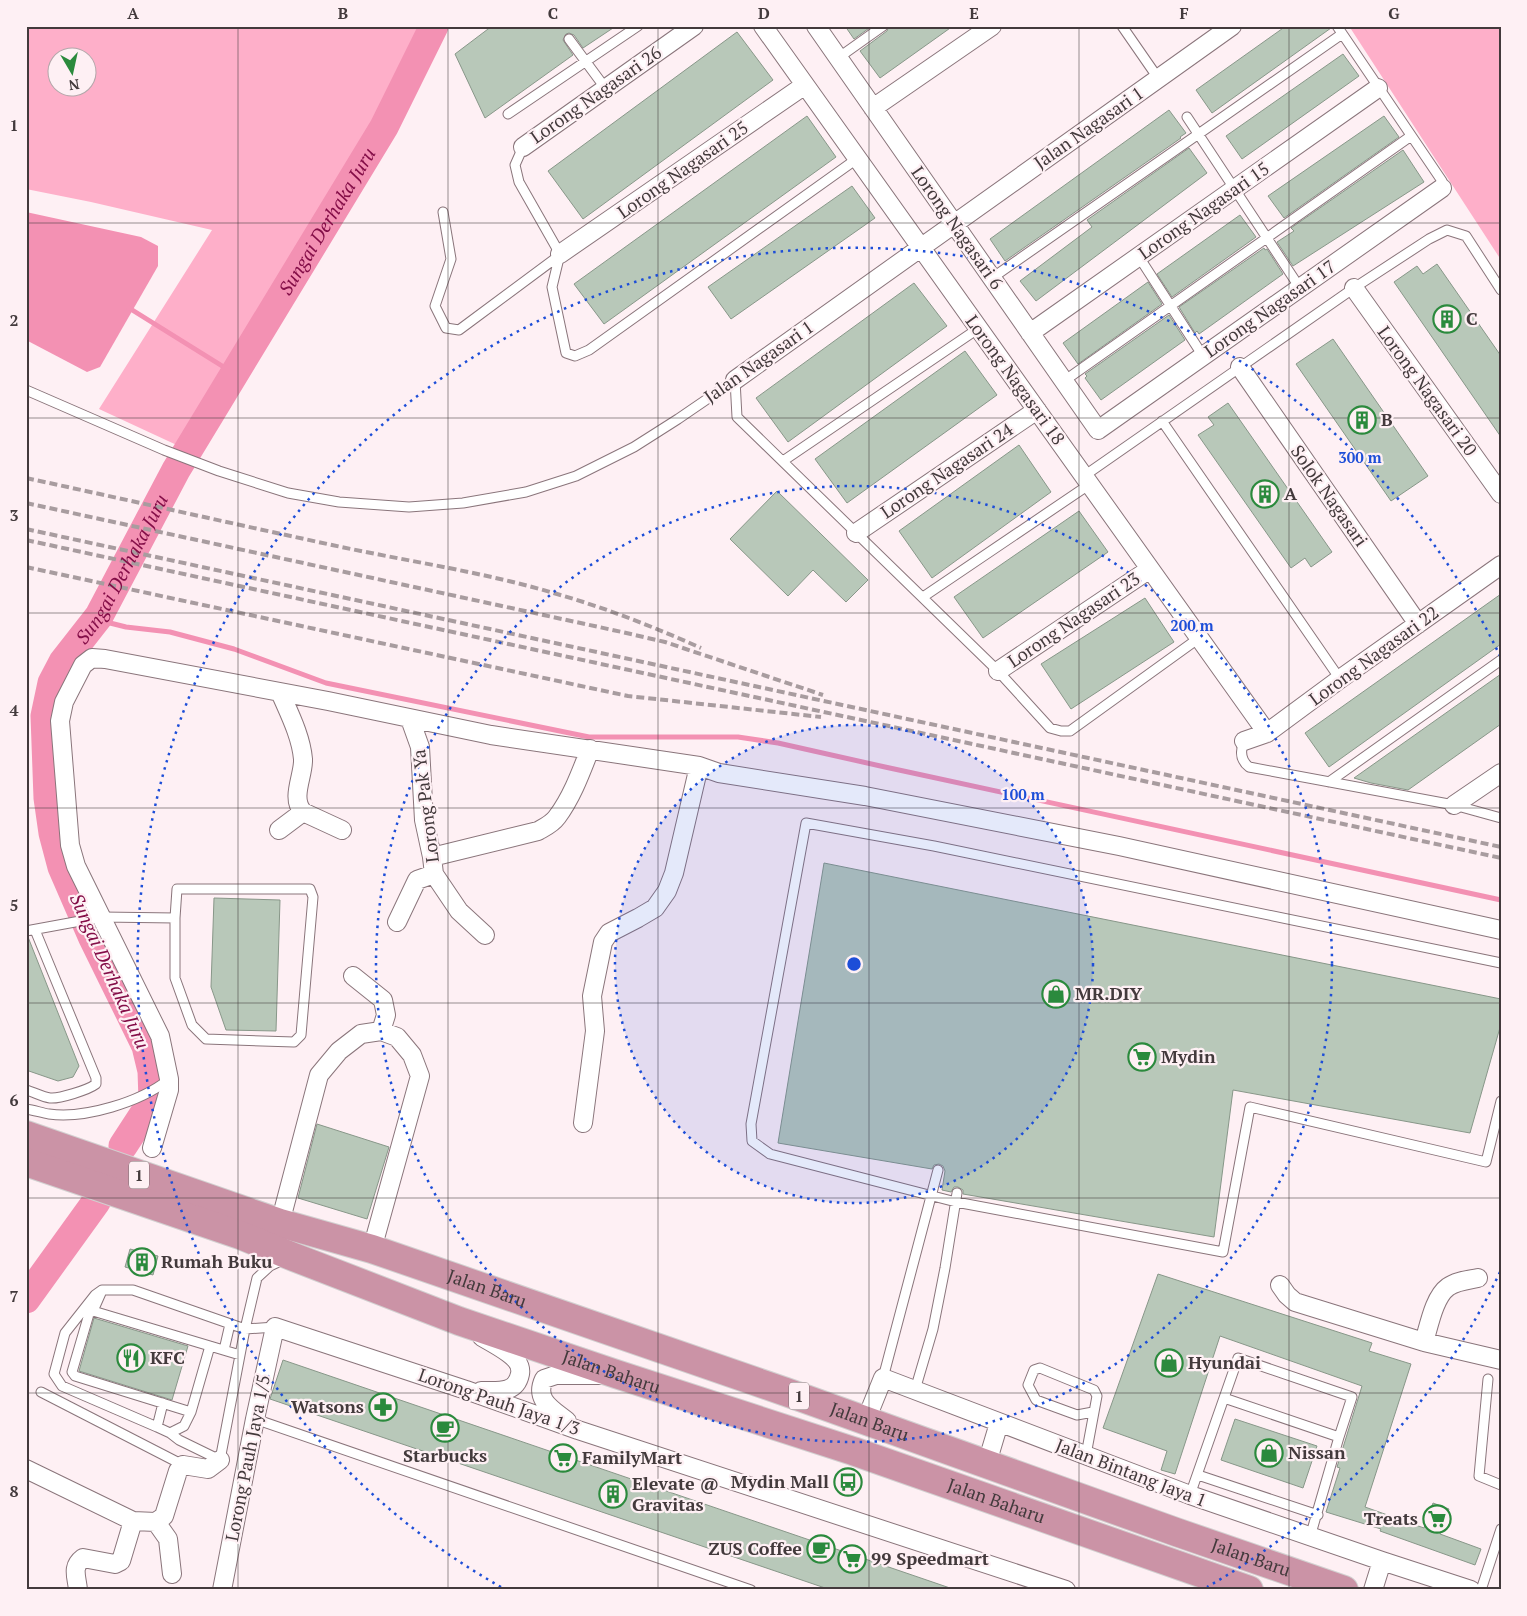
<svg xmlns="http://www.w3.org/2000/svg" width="1527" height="1616" font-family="'PT Serif',serif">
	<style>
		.green { fill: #feafc9; fill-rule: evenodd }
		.water { fill: #f391b3 }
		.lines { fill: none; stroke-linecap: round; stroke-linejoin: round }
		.stream { stroke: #f391b3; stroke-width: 5 }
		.river { stroke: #f391b3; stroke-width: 29 }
		.building { fill: #b8c8b9; stroke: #889789 }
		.service-casing { stroke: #8a757b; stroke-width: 11 }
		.minor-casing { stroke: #8a757b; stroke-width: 20 }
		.trunk-casing { stroke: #d2d0d0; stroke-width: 30 }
		.service { stroke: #fff; stroke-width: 9 }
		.minor { stroke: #fff; stroke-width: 18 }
		.trunk { stroke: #cb93a6; stroke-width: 28 }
		.rail { stroke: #a89c9f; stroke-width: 4; stroke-dasharray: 8 4; stroke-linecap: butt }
		.grid { fill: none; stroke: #433a3c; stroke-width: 1; stroke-opacity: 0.55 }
		.ring { fill: none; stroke: #1d4ed8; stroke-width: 2.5; stroke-dasharray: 2.5 5 }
		.labels { text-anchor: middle; stroke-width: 4.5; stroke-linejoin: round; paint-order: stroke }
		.shield { fill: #fef0f4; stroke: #7b7173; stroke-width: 1 }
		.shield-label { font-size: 16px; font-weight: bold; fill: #433a3c }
		.street-label { font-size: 18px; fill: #433a3c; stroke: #fef0f4 }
		.poi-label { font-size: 18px; font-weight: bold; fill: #433a3c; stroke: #fef0f4; text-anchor: start }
		.water-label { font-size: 19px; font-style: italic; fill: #840e48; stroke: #fef0f4 }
		.centre { fill: #1d4ed8; stroke: #fef0f4; stroke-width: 2.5 }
		.ring-label { font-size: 15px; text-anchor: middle; font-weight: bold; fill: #1d4ed8; stroke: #fef0f4; stroke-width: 4.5; stroke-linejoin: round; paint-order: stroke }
		.neatline { fill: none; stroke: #433a3c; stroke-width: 2 }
		.grid-label { font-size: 16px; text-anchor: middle; font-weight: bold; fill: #433a3c }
	</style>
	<rect width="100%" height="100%" fill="#fef0f4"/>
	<path class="green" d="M26,26H429L380,122L294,259L181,447L99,409L212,230L91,202L26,189ZM58,58H88V88H58Z
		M1349,26H1501V260Z"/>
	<path class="water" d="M26,212L141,237L158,246V266L100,367L87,372L26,340Z"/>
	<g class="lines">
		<path class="stream" d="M129,308L235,374
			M99,616L106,622L126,627L170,632L234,649L326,683L589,737H738L778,743L885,767L1501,900"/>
		<g class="river">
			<path id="s1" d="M123,1146L153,1100L152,1071L146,1046L92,936L62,867L53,833L48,798L45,716L52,683L63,662L99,616L176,470L384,127L434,26"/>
			<path d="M26,1299L96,1202"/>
		</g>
	</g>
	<path class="building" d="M492,26H616L583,48L574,35L569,33L566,34L563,40L573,55L485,118L455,54Z
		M845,26H872L854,39Z
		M889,26H953L880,78L860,51L887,31Z
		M1286,26H1331V28L1212,113L1196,90Z
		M737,32L773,80L583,219L548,171Z
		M1343,54L1359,76L1242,159L1226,136Z
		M1169,110L1186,133L1180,137L1181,138L1005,261L990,239Z
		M807,116L836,157L604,324L574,284Z
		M1384,116L1399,137L1284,218L1268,196Z
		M1189,148L1207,173L1036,301L1020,281L1092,227L1087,220Z
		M1403,150L1424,182L1293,266L1277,242L1294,231L1291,228Z
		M852,186L875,218L731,319L708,287Z
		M1240,215L1256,237L1172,297L1157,274Z
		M1264,248L1265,250L1267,249L1283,274L1199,334L1197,331L1195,333L1179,307Z
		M1437,264L1501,356V437L1394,282L1417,266L1423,274Z
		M1148,282L1162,304L1078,364L1063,343Z
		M914,283L947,326L788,442L756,398Z
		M1169,315L1185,340L1101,400L1085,378L1087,376L1085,374Z
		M1333,339L1428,476L1391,501L1296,364Z
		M965,351L997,395L847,503L815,459Z
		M1228,403L1332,552L1311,567L1305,558L1291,568L1198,435L1214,425L1208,417Z
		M1019,445L1051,492L932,578L899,531Z
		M777,491L868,580L846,602L813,570L788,596L730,539Z
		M1079,511L1108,552L983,638L954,597Z
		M1501,594V644L1329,767L1305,733Z
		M1145,598L1174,642L1071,709L1041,664Z
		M1501,674V724L1408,790L1371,783L1354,778Z
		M824,863L1501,999V1024L1470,1133L1233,1090L1214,1237L963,1194V1190L958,1187H954L951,1192L942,1190L945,1171L943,1166L939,1164L934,1165L932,1169L778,1143Z
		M214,898L280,900L276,1031L226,1030L211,987Z
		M26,937H28L79,1066L73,1077L58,1081L26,1070Z
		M317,1124L389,1147L367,1219L298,1198Z
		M130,1249L158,1256L153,1275L125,1267Z
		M1158,1274L1372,1343L1369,1351L1411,1364L1365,1507L1424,1528L1433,1503L1449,1509L1440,1534L1481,1549L1475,1565L1380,1531L1381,1529L1326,1512L1340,1468L1337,1467L1362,1386L1220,1336L1175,1474L1161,1470L1167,1451L1103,1428Z
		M94,1318L188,1346L172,1400L79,1371Z
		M283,1360L950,1588L949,1590H831L270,1399Z
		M1235,1419L1317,1446L1303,1488L1221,1460Z"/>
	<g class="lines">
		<g class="service-casing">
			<path id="service" d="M1122,26L1158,78
				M1337,26L1442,181V188
				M569,39L606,89
				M838,58L883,26
				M508,114L638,26
				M1187,117L1300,288
				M523,147L515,165L519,182L560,254L552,287L566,353L575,356L589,350L858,158
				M443,212L451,259L435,306L446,328L459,330L560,255
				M1139,257L1203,356
				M992,278L1342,34
				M735,380L737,417L998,671L1050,728L1061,731H1070L1199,638
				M1064,381L1411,136
				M26,390L164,450L219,471L288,493L339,502L409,507L463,503L526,492L576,476L634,447L678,419L735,380
				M1162,421L1340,679
				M783,461L979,328
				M1084,476L1354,288L1429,239L1447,230L1466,236L1501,290
				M923,597L1090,484
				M1244,741C1240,751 1240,760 1249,767L1454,805L1501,818
				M1329,782L1501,660
				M26,931L102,917L175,918L177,889H310L313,897L301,1035L294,1042L206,1039L192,1025L175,978V918
				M1501,963L934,846L806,823L751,1124L752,1141L770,1154L956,1202L1223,1252L1250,1107L1486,1162L1501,1101
				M26,1090C34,1092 42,1097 50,1098C59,1099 88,1090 96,1084V1078L35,930
				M26,1109C34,1110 42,1113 49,1114C85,1119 140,1102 168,1080
				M101,1293L93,1311L240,1355
				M93,1311L89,1314L72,1372L75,1376L191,1412
				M275,1327L245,1329L220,1460L179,1440L170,1433L157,1427L62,1386L54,1374L65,1333L95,1295L102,1290H133L245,1329L257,1278L270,1266L285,1259
				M224,1350L230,1324
				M883,1378L938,1170
				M1488,1379L1479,1476L1501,1485
				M915,1390L933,1329L945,1268L957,1193
				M41,1392L183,1465
				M255,1419L751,1590
				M157,1427L163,1403
				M170,1433L184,1426L191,1412L210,1346
				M1086,1455L1097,1396L1094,1390L1040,1368L1034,1370L1028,1385L1036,1400L1077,1415L1093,1412
				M1198,1475L1318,1515
				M1190,1495C1206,1450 1222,1404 1238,1358L1352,1397L1339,1437L1224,1398
				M1310,1537L1339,1437
				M1481,1590L1501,1529"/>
		</g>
		<g class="minor-casing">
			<path id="minor" d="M763,26L1267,733
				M816,26L1098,430L1442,188
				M873,108L992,26
				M523,147L694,26
				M560,254L805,85
				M1354,288L1501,494
				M1030,333L1378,88
				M1240,367L1418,624
				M735,380L1232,26
				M856,533L1037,410
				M998,671L1150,569
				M280,692C289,713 301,736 303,759C304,775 290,798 303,812L342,830
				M410,719L420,747L424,820L432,857L434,874L459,911L485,935
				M1244,741L1267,733L1340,679L1501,565
				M1454,805L1501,773
				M279,830L303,812
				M432,857L538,831C545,827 552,824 557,817C572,797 581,772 590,749
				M397,922L417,880L434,874
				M353,976L383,1000L386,1015L381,1031
				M583,1123L595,1031L592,996L603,942L609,933L638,918L655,908L667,891L674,873L699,766
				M152,1148L169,1090V1079L160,1036L76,866L70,845L60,721L64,702L83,665L92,658L105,659L328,701L491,735L699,766L719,773L865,796L1119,846L1501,930
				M280,1223L319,1075L339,1051L361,1034L381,1031L397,1037L412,1055L420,1076L372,1249
				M1280,1285L1287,1295L1295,1302L1424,1342L1501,1360
				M1424,1342C1429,1326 1434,1297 1448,1287C1456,1281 1468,1280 1478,1278
				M481,1391C498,1391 516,1394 520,1374C521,1369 519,1363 515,1359C508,1351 492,1343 482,1337
				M866,1420L883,1378L1190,1495L1382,1561L1471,1590
				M567,1421C552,1409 534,1400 544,1379L556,1375H600
				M987,1463L999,1423
				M26,1469L133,1521
				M156,1522L168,1539L172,1574
				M78,1590C77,1577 71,1567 83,1558L115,1564L121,1561L133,1521L156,1522L164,1516L178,1471L183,1465L208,1469L220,1460
				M222,1590L255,1419L275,1327L466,1390L578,1430L1066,1590
				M1373,1590L1382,1561"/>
		</g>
		<g class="trunk-casing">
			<g id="trunk">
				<path id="s2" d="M26,1135L280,1223L372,1249L786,1392L1176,1532L1344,1590"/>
				<path id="s3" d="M26,1162L240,1235L291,1256L459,1321L616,1374L853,1451L1249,1590"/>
			</g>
		</g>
		<use href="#service" class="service"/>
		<use href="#minor" class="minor"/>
		<use href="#trunk" class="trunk"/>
		<path class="rail" d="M26,478C128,500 230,523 332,545C406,561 484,572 557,594C606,608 654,627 701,648
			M26,503L622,632L665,642L823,695
			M26,529L1501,847
			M26,540L1501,858
			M26,567L628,696L821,717"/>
	</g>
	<path class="grid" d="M238,26V1590M448,26V1590M658,26V1590M869,26V1590M1079,26V1590M1289,26V1590M26,223H1501M26,418H1501M26,613H1501M26,808H1501M26,1003H1501M26,1198H1501M26,1393H1501"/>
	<circle cx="854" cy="964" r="239" fill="#1d4ed8" fill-opacity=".12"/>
	<g class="ring">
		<circle cx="854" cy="964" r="239"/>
		<circle cx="854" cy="964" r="478"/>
		<path d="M1500 1272A716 716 0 0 1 1207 1587M501 1587A716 716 0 1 1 1500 656"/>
	</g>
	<defs>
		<g id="building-ring" transform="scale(1.4375)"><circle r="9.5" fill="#fef0f4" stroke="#2b8a3d" stroke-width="1.5"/><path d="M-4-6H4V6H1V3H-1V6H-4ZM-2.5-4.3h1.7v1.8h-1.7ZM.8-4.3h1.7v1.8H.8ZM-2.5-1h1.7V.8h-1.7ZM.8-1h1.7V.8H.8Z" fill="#2b8a3d"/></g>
		<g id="shop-ring" transform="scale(1.4375)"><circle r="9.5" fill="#fef0f4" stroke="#2b8a3d" stroke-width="1.5"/><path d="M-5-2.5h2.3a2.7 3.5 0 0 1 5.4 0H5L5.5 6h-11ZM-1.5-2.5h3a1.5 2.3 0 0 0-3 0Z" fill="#2b8a3d"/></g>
		<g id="supermarket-ring" transform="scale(1.4375)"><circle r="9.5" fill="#fef0f4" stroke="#2b8a3d" stroke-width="1.5"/><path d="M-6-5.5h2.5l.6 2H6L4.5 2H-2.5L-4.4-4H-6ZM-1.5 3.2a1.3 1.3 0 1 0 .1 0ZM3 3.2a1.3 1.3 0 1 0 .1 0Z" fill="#2b8a3d"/></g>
		<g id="restaurant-ring" transform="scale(1.4375)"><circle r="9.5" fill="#fef0f4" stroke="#2b8a3d" stroke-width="1.5"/><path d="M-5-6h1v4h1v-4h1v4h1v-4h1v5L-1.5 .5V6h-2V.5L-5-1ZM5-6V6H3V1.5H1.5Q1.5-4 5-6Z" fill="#2b8a3d"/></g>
		<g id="pharmacy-ring" transform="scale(1.4375)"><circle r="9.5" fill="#fef0f4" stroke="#2b8a3d" stroke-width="1.5"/><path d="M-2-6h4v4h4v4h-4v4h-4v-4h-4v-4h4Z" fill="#2b8a3d"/></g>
		<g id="cafe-ring" transform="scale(1.4375)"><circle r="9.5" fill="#fef0f4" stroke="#2b8a3d" stroke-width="1.5"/><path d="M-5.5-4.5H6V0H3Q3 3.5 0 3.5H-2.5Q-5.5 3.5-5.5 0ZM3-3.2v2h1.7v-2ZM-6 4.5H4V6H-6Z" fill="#2b8a3d"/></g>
		<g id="bus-ring" transform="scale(1.4375)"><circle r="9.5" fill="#fef0f4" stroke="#2b8a3d" stroke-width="1.5"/><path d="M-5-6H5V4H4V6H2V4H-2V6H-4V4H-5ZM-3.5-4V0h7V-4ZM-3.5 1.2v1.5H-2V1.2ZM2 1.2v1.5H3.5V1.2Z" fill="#2b8a3d"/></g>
	</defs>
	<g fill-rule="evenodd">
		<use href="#building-ring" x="1447" y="319"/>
		<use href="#building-ring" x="1362" y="420"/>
		<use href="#building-ring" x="1265" y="494"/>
		<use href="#shop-ring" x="1056" y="994"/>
		<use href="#supermarket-ring" x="1142" y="1057"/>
		<use href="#building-ring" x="142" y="1262"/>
		<use href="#restaurant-ring" x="131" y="1358"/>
		<use href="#shop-ring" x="1169" y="1363"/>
		<use href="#pharmacy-ring" x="383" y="1407"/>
		<use href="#cafe-ring" x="445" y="1428"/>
		<use href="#shop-ring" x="1269" y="1453"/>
		<use href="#supermarket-ring" x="563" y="1458"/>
		<use href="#bus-ring" x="848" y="1482"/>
		<use href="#building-ring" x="613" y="1494"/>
		<use href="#supermarket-ring" x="1437" y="1519"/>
		<use href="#cafe-ring" x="821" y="1549"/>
		<use href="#supermarket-ring" x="852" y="1559"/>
	</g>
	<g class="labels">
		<g class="shield">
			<rect x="129" y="1161.5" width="20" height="27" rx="4"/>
			<rect x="789" y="1382.5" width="20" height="27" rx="4"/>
		</g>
		<g class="shield-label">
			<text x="139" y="1181">1</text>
			<text x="799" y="1402">1</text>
		</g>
		<g class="street-label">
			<text transform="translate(596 95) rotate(-35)" y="6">Lorong Nagasari 26</text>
			<text transform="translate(1089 128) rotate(-35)" y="6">Jalan Nagasari 1</text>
			<text transform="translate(683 170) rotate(-35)" y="6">Lorong Nagasari 25</text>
			<text transform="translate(1204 211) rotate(-35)" y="6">Lorong Nagasari 15</text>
			<text transform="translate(957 228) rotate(55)" y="6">Lorong Nagasari 6</text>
			<text transform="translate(1270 309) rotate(-35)" y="6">Lorong Nagasari 17</text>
			<text transform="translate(759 362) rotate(-35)" y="6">Jalan Nagasari 1</text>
			<text transform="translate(1015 380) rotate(54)" y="6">Lorong Nagasari 18</text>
			<text transform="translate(1427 391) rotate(54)" y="6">Lorong Nagasari 20</text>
			<text transform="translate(947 471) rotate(-34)" y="6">Lorong Nagasari 24</text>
			<text transform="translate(1329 496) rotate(55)" y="6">Solok Nagasari</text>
			<text transform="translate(1074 620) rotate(-34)" y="6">Lorong Nagasari 23</text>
			<text transform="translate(1374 656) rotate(-36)" y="6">Lorong Nagasari 22</text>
			<text transform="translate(426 806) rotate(-97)" y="6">Lorong Pak Ya</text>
			<text dy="6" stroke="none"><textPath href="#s2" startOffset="486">Jalan Baru</textPath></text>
			<text dy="6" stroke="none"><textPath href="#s3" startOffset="622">Jalan Baharu</textPath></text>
			<text transform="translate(499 1402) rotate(19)" y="6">Lorong Pauh Jaya 1/3</text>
			<text dy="6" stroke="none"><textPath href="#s2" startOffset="891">Jalan Baru</textPath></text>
			<text transform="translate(248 1458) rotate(-79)" y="6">Lorong Pauh Jaya 1/5</text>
			<text transform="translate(1131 1473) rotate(21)" y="6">Jalan Bintang Jaya 1</text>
			<text dy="6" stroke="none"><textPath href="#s3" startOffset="1028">Jalan Baharu</textPath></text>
			<text dy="6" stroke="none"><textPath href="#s2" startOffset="1296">Jalan Baru</textPath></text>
		</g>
		<g class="poi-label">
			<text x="1466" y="325">C</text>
			<text x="1381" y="426">B</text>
			<text x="1284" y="500">A</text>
			<text x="1075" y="1000">MR.DIY</text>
			<text x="1161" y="1063">Mydin</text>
			<text x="161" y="1268">Rumah Buku</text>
			<text x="150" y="1364">KFC</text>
			<text x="1188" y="1369">Hyundai</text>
			<text x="364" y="1413" text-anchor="end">Watsons</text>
			<text x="1288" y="1459">Nissan</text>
			<text x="445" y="1462" text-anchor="middle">Starbucks</text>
			<text x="582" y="1464">FamilyMart</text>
			<text x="829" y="1488" text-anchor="end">Mydin Mall</text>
			<text x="632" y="1490">Elevate @<tspan x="632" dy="21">Gravitas</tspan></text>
			<text x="1418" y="1525" text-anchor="end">Treats</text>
			<text x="802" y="1555" text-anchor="end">ZUS Coffee</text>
			<text x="871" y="1565">99 Speedmart</text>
		</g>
		<g class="water-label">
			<text dy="7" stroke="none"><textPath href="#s1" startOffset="1032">Sungai Derhaka Juru</textPath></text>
			<text dy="7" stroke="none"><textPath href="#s1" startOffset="628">Sungai Derhaka Juru</textPath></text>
			<text transform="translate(110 971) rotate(66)" y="7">Sungai Derhaka Juru</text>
		</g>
	</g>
	<circle cx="854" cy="964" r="8" class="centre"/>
	<g class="ring-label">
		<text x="1360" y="463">300 m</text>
		<text x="1192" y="631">200 m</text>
		<text x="1023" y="800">100 m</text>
	</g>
	<rect width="1527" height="1616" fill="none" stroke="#fef0f4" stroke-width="55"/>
	<g transform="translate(72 72) rotate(171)"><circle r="24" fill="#fef0f4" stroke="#b3a7aa"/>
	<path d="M0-4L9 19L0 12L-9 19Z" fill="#2b8a3d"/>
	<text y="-8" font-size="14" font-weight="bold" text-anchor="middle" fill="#433a3c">N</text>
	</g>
	<rect x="28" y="28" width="1472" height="1560" class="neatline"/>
	<g class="grid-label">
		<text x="133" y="19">A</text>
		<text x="343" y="19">B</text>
		<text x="553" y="19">C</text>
		<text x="764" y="19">D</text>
		<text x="974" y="19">E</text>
		<text x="1184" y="19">F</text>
		<text x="1394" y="19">G</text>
		<text x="14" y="131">1</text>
		<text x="14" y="326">2</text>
		<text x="14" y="521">3</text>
		<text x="14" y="716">4</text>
		<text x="14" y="911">5</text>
		<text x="14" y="1106">6</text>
		<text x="14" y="1302">7</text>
		<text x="14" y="1497">8</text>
	</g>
</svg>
